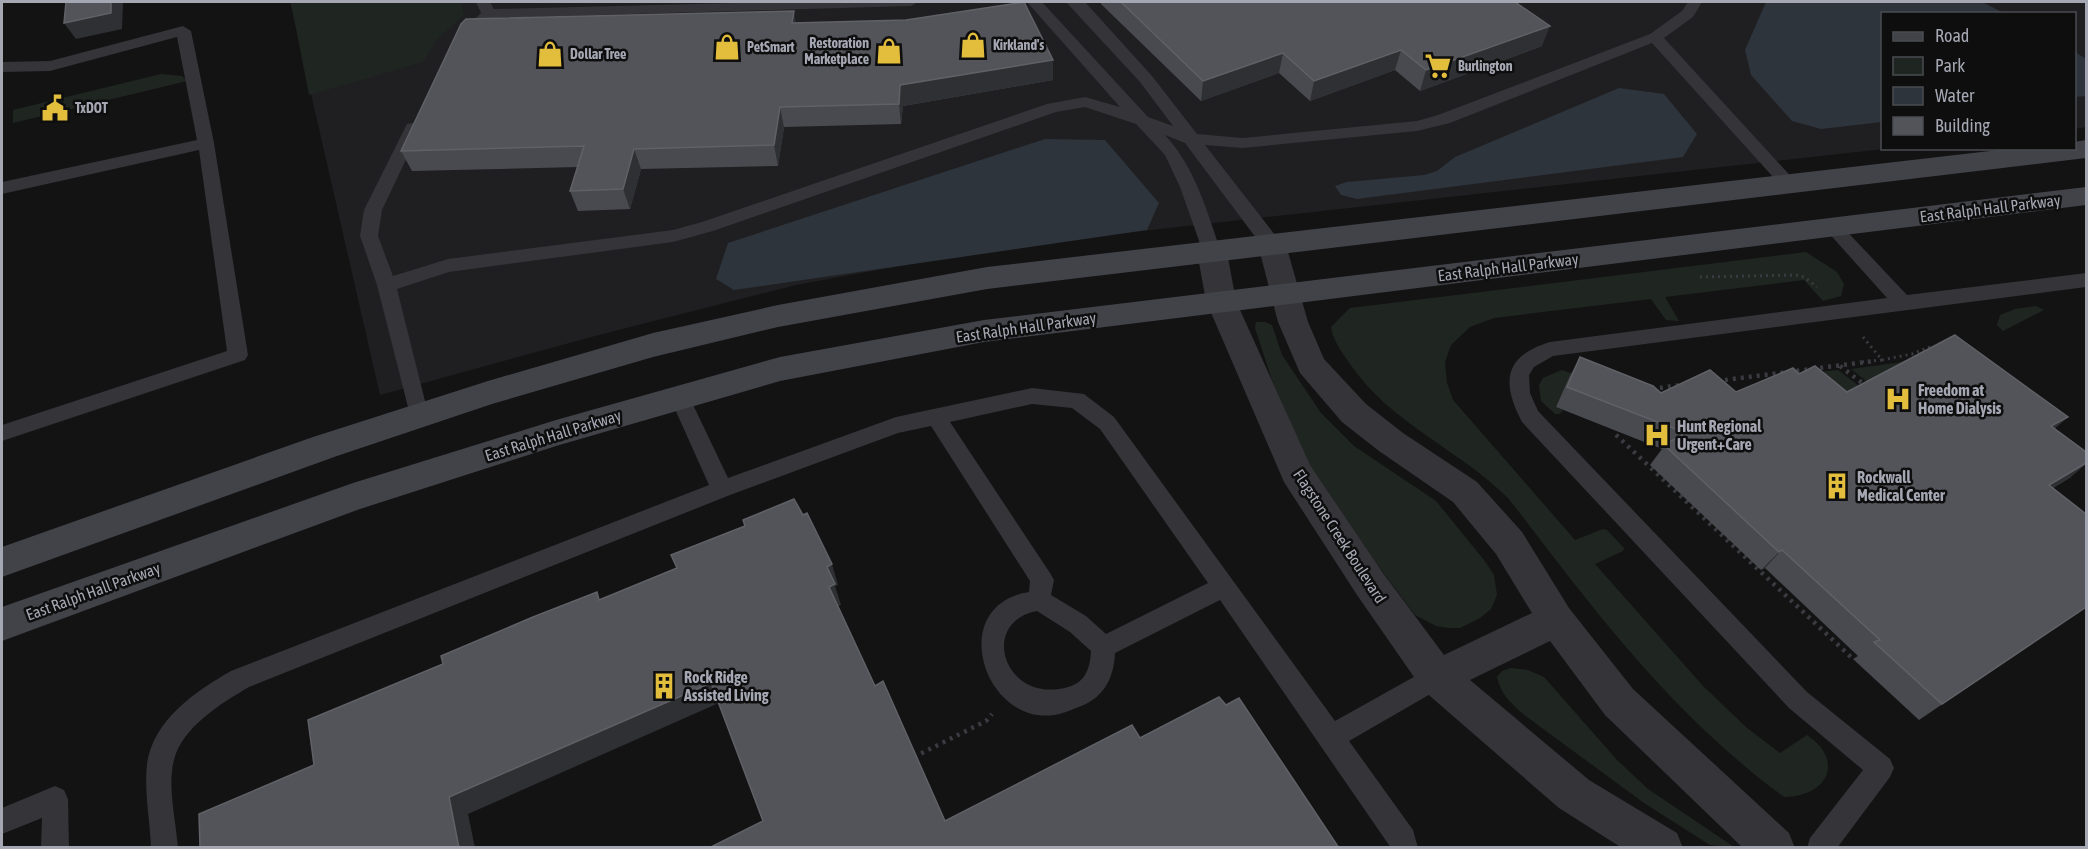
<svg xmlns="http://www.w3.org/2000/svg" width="2088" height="849" font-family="'Asap Condensed',sans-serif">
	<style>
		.built { fill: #1f1f21 }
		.green { fill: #1f2621 }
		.water { fill: #2d343c }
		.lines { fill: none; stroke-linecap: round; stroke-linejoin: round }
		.path-far1 { stroke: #3a3b40; stroke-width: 3; stroke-dasharray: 2 4; stroke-linecap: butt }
		.path { stroke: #3a3b40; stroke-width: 4.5; stroke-dasharray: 3 5; stroke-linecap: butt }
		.lane { fill: #343439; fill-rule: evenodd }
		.street { fill: #343439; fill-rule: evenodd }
		.secondary { fill: #424349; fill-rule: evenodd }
		.wall { fill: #494a4f }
		.shaded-wall { fill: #2f3033 }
		.building { fill: #535459; stroke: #606167; stroke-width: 1.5 }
		.labels { text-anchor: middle; stroke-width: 5; stroke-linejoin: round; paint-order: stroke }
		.far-poi-label { font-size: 14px; font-weight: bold; fill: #a5a8b3; stroke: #0e0e0f; text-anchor: start }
		.street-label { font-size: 16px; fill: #a5a8b3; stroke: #0e0e0f }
		.poi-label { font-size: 16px; font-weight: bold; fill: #a5a8b3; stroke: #0e0e0f; text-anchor: start }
	</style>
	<rect width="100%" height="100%" fill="#131314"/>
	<path class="built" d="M290,2H2086V127L2075,129L2074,14H1882L1884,149L1015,245L796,285L595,336L380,395Z"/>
	<path class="green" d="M291,2H461L464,15L436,40L423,62L309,95Z
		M161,74L182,76L187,81L13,123V110Z
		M1806,252L1837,272L1844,284L1841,296L1823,301L1804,280L1665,297L1679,321L1666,320L1651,299L1494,318L1470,327L1451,345L1445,362L1447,383L1453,400L1575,540L1603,529L1607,530L1624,548L1623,551L1595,564L1703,686L1747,728L1780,753L1807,735C1845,761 1828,796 1784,797C1670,713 1594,610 1509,499C1458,448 1392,425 1350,364C1342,352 1333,341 1331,327L1350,308Z
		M2036,306L2044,310L2003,331L1997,325L2000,315L2015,309Z
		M1256,322H1265L1272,325L1282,355L1321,413L1354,446L1436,501L1484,560L1494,575L1497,595L1491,609L1480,618L1460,628H1448L1436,626L1415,615L1377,564L1307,461L1272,380L1255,328Z
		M1909,361L1875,388L1851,369Z
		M1562,370L1574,374L1556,407L1563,410L1560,414H1555L1541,401L1539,385L1543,378Z
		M1838,370L1867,392L1829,412L1776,389L1765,380L1767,377Z
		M1511,668L1528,670L1544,677L1617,760L1648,789L1734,847L1710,845L1644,803L1527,717C1513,705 1501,696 1497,677L1502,671Z"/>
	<path class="water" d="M1766,2H1982L2004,13L1882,14V122L1821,129L1792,121L1751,75L1745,50Z
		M2075,52L2086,59V96L2075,97Z
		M1619,88L1664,94L1697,134L1683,157L1357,199L1341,195L1335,186L1347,182L1424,175L1437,171L1455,157Z
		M1045,139L1105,140L1159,203L1147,230L734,290L716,279L728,243Z"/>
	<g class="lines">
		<path class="path-far1" d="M1700,277L1796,275L1804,277L1817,287
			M1882,360L1912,354L1932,346L1935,349
			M1862,362L1882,360L1863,337"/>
		<path class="path" d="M1840,366L1865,385
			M1717,381L1874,361
			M1652,389L1680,385
			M1618,428L1615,434L1853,659
			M914,757L986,721L992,714"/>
		<path class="lane" d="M476,2H490L494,9L770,2H918L911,6L493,18L468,41H458L455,38L458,35L481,13Z
			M1027,2H1042L1148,117L1173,126L1140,82L1066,2H1085L1152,76L1197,134L1243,138L1417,121L1438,115L1650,34L1682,11L1688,2H1702L1693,17L1664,38L1797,183L1788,189L1782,187L1652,43L1450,123L1417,131L1243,148L1205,145L1279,240L1281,245L1279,250H1265L1185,143L1165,135C1195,167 1207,211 1221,252L1219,257H1205L1203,252L1180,187L1165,155L1136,124L1085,107L1056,112L713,231L673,242L449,272L397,289L428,413L425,419L418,421L411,419L377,285L360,236L364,210L407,124L413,123L421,128L382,210L378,236L393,276L448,259L673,230L702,222L1047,104L1085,97L1120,107Z
			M183,26L191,31L214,143L248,355L245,360L2,441V425L227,351L199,150L2,194V182L197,140L177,37L50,71L2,72V62L50,61Z
			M1833,221L1839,223L1907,295L2086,273V287L1553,356L1534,367L1529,375L1530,393L1538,411L1807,692L1890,759L1894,768L1890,777L1837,848H1807L1810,838L1863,770L1789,708L1522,422C1501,382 1504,356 1550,342L1887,298L1827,231L1824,227L1827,223Z
			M1032,388L1084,394L1114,417L1335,721L1428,669L1437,666L1446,669L1449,677L1446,685L1349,741L1413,830L1418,848H1391L1220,600L1115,653C1114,680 1102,700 1076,708C1069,711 1061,714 1054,715C983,725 946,605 1029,592L1030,581L931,426L898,433L730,495L249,687C222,703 182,727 174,760C167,787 176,820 178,848H151C150,820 144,791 147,764C153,720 196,691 231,671L709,485L670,398L673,392L680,390L687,392L728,478L896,417ZM1032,404L1072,408L1100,429L1208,583L1106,634L1086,616L1051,595L1054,580L1050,573L950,422ZM1037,611L1070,632L1091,651C1090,668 1086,682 1068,687C1004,705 978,622 1037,611Z
			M55,786L64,790L68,799L69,848H41L42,818L2,834V808Z"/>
		<path class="street" d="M1272,235L1282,238L1286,245L1308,322L1324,359L1366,404L1403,433L1477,482L1522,532L1569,608L1633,689L1789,833L1795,848H1743L1605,715L1550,641L1470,680L1589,780L1677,833L1683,848H1622L1559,808L1423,690L1357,595L1284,482L1206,301L1197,252L1202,245L1212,242L1222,245L1227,252L1236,301L1310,465L1383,573L1444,655L1532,613L1496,554L1453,502L1379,451L1342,422L1300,373L1278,322L1258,245L1262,238Z"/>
		<path class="secondary" d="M2086,140V158L987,289L778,327L653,357L492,404L337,456L2,577V547L313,437L488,381L653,333L778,305L987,267L2016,148H2074V142Z
			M2086,187V205L984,342L780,381L556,446L360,509L2,641V607L353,483L556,420L780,357L984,320Z"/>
	</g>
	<path class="wall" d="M1101,2H1515L1542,46L1420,91L1395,70L1310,101L1279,73L1201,101L1101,4Z
		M796,23L1053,60V80L903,106L901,124L784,127L778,166L641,169L630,209L578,211L570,191L578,167L412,171L401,151Z
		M1580,357L1661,393L1736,392L1799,374L1847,392L2068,417L2055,428L2071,477L2053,488L2086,607L1919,720L1853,659L1858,656L1765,568L1761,570L1650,465L1662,449L1556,407L1569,378Z"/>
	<path class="shaded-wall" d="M111,2H123L122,29L76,39L64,23Z
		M794,11L797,31L792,23Z
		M1550,26L1542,46L1420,91L1426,70Z
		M1401,50L1395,70L1310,101L1314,81Z
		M1283,53L1279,73L1201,101L1203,81Z
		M1053,60V80L903,106L901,124L899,104L900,85Z
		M780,107L784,127L778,166L774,145Z
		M634,149L641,169L630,209L623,189Z
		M2068,417L2045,437L2051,426Z
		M2086,463V464L2071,477L2026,504L2049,485Z
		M1782,550L1765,568L1761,570L1779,552Z
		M832,564L838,585L835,586L841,605L835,607L829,587L827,567Z
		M711,683L721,702L468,814L475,848H459L449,797Z"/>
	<path class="building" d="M66,2H111V13L64,23Z
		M1024,2L1053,60L900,85L899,104L780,107L774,145L634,149L623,189L570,191L584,146L401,151L461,24L466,19L794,11L792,23L906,20Z
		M1121,2H1515L1550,26L1426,70L1401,50L1314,81L1283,53L1203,81Z
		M1955,335L2068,417L2051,426L2086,452V463L2049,485L2086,514V607L1942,704L1874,642L1880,640L1782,550L1779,552L1664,445L1686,433L1567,387L1580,357L1653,386L1661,393L1710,370L1736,392L1793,368L1799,374L1815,366L1847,392Z
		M794,499L803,515L807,513L832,564L827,567L835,584L829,587L875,686L883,681L945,821L1132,725L1140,738L1219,697L1226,705L1239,698L1339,848H709L763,821L711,683L449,797L459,848H200L199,814L314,765L308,720L443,664L441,656L533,617L597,592L599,600L677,568L671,555L745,526L743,520Z"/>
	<defs>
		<g id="shop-bare" transform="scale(2.07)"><path d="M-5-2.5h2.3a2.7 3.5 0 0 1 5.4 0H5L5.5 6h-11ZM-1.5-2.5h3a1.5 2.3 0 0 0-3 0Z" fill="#e3bd3c" stroke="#0e0e0f" stroke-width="2.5" paint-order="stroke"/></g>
		<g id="supermarket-bare" transform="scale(2.07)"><path d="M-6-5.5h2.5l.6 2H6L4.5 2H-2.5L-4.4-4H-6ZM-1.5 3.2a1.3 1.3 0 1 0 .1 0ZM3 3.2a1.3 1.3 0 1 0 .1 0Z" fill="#e3bd3c" stroke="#0e0e0f" stroke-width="2.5" paint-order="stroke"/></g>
		<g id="civic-bare" transform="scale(2.07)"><path d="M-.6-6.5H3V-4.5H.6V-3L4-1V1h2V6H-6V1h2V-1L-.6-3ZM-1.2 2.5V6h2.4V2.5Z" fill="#e3bd3c" stroke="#0e0e0f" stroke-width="2.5" paint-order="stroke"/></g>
		<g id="hospital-bare" transform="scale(2.07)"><path d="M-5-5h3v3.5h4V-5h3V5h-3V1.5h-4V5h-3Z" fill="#e3bd3c" stroke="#0e0e0f" stroke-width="2.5" paint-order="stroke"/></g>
		<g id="building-bare" transform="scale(2.07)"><path d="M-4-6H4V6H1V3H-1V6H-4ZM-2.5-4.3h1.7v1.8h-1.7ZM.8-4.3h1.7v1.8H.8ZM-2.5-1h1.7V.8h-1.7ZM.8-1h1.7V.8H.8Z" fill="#e3bd3c" stroke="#0e0e0f" stroke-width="2.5" paint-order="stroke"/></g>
	</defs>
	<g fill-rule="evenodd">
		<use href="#shop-bare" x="973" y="45"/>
		<use href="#shop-bare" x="727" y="47"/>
		<use href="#shop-bare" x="889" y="51"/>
		<use href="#shop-bare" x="550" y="54"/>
		<use href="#supermarket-bare" x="1438" y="66"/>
		<use href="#civic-bare" x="55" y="108"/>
		<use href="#hospital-bare" x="1898" y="399"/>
		<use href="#hospital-bare" x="1657" y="435"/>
		<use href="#building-bare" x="1837" y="486"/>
		<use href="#building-bare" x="664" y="686"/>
	</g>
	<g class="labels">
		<g class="far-poi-label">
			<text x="869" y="48" text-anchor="end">Restoration<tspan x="869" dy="16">Marketplace</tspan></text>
			<text x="993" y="50">Kirkland's</text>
			<text x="747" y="52">PetSmart</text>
			<text x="570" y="59">Dollar Tree</text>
			<text x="1458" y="71">Burlington</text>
			<text x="75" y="113">TxDOT</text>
		</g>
		<g class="street-label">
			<text transform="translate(1990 208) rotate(-7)" y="6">East Ralph Hall Parkway</text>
			<text transform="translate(1508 267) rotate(-7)" y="6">East Ralph Hall Parkway</text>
			<text transform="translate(1026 327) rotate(-8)" y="6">East Ralph Hall Parkway</text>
			<text transform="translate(553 435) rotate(-17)" y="6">East Ralph Hall Parkway</text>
			<text transform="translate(1340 536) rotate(57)" y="6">Flagstone Creek Boulevard</text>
			<text transform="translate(93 591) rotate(-20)" y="6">East Ralph Hall Parkway</text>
		</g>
		<g class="poi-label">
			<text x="1918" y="396">Freedom at<tspan x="1918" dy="18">Home Dialysis</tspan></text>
			<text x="1677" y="432">Hunt Regional<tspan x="1677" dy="18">Urgent+Care</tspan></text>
			<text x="1857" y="483">Rockwall<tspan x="1857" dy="18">Medical Center</tspan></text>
			<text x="684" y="683">Rock Ridge<tspan x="684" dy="18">Assisted Living</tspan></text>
		</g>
	</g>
	<rect width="2088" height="849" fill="none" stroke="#a5a8b3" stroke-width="6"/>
	<rect x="1881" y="12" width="195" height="138" fill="#0e0e0f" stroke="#4a4c51" stroke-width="1.5"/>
	<rect x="1893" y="32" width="30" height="9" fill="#424349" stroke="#4a4c51" stroke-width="1.5"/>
	<text x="1935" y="42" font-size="18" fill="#a5a8b3">Road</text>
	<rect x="1893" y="57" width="30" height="18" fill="#1f2621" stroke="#4a4c51" stroke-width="1.5"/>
	<text x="1935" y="72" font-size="18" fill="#a5a8b3">Park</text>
	<rect x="1893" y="87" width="30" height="18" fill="#2d343c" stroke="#4a4c51" stroke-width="1.5"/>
	<text x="1935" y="102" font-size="18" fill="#a5a8b3">Water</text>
	<rect x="1893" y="117" width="30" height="18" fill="#535459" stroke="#4a4c51" stroke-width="1.5"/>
	<text x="1935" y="132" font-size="18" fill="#a5a8b3">Building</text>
</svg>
